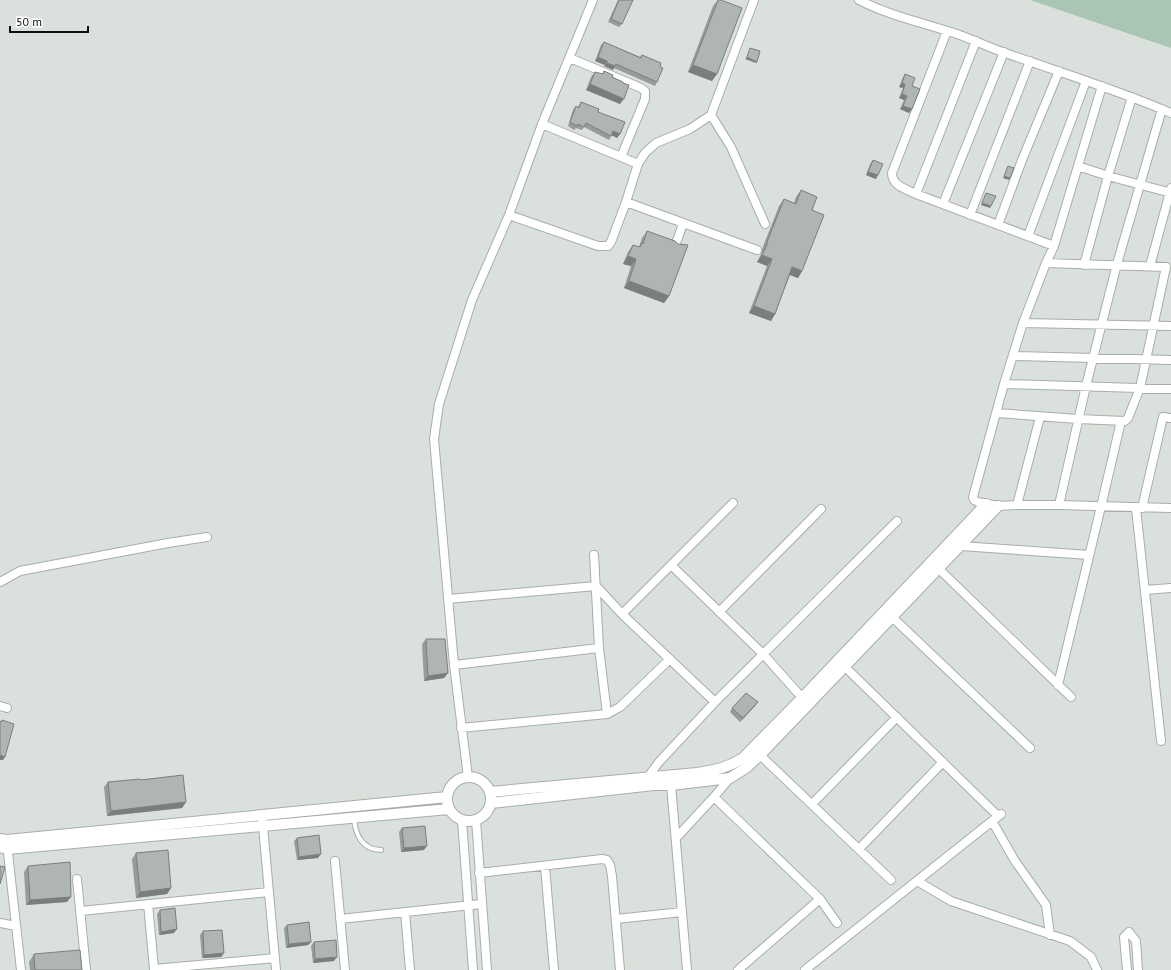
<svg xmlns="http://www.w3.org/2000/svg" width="1171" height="970" font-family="'PT Sans',sans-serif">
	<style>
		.green { fill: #aac5b3 }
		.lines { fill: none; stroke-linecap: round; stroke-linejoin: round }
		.service-casing { stroke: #a7aea9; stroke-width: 6 }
		.minor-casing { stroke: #a7aea9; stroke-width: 10 }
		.tertiary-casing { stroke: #a7aea9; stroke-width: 12 }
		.service { stroke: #fff; stroke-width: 4 }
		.minor { stroke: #fff; stroke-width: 8 }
		.tertiary { stroke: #fff; stroke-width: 10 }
		.wall { fill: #969d98 }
		.shaded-wall { fill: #7a7f7c }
		.building { fill: #afb6b1; stroke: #7a7f7c }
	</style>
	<rect width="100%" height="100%" fill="#dae1dc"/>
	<path class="green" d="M1030,0H1171V48Z"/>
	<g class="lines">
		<g class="service-casing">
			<path id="service" d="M354,818C355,834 362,850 381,850"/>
		</g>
		<g class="minor-casing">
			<path id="minor" d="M859,0C890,16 924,23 957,34C974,40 990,48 1008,54C1062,73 1118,90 1171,113
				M947,31L892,173C892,186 906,189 916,194L1054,246
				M570,58L641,88L645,91V99L621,157
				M711,115L731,147L765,224
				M542,124L638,164
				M1078,166L1108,176L1171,193
				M916,194L976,41
				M626,202L757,250
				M943,204L1004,52
				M509,215L598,246H608L611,242L626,202L638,164L645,153L656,143L690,129L711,115L754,0
				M970,215L1030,61
				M998,225L1022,160L1059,71
				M1028,236L1086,81
				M675,246L683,224
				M1046,263L1054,246L1102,86
				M1084,265L1108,176L1132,97
				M1150,266L1171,188
				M1023,323L1171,326
				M1013,356L1171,360
				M1171,389L1004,384L973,497L974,500L978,502L998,506L1017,505H1059L1171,508
				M997,413L1078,419L1125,421L1128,418L1140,388L1166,267L1046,263L1023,323L1004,384
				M1017,505L1040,417
				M1059,505L1086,386L1117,264L1162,109
				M1136,508L1161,741
				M1142,508L1163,417L1171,418
				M956,544L961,546L1089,555
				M594,555L599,648L607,714
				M671,565L764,655L797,692L803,697
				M939,569L1071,697
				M0,582L20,571L168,543L207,537
				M1145,590L1171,588
				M448,599L596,586L622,614L715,702
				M719,612L821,509
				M622,614L733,503
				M892,617L1030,748
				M454,665L599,648
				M844,666L998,816
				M1058,685C1079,597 1101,509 1121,421
				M0,706L7,708
				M461,728L607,714L620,707L670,659
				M760,755L891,880
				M468,777L454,665L434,439L439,404L472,300L509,215L542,124L593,0
				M648,777L659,762L715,702L897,521
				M671,785L687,970
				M714,797L820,899L837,923
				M812,804L897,717
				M262,815L276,970
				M462,820L473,970
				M476,820L487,970
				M992,821L1015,861L1046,905L1050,935
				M676,838L714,797L730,778
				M7,844L21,970
				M859,849L943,762
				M335,861L345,970
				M545,867L554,970
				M479,873L602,859L607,860L610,865L612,876L620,970
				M77,879L86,970
				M917,881L951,901L1070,941L1091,957L1097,970
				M148,904L154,969L275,958
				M81,911L269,892
				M405,912L410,970
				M340,919L481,904
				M616,919L682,912
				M0,923L16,926
				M738,970L820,899
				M805,970L1001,814
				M1127,970L1124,937L1129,932L1136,941L1138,970"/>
		</g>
		<g class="tertiary-casing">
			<path id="tertiary" d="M447 799a22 22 0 1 1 44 0a22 22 0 1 1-44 0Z
				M490,792L697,773C716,770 727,768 743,758L803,697L986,504
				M491,803L654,785H671L730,778L746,768L760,755L998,506
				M0,839L7,840L447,797
				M0,847L8,849L449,809"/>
		</g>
		<use href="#service" class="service"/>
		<use href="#minor" class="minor"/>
		<use href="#tertiary" class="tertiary"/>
	</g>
	<path class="wall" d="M618,0H633L622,24L619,27L608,22Z
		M718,0H721L712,81L688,72L713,6Z
		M604,42L640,57L642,55L660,67L657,82L655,86L614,68L613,70L604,66L605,65L595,61L601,45Z
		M604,71L612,77L620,104L586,90L591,77L595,72L602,74Z
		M905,74L912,86V109L909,113L900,109L904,100L899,98L903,88L899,87L903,77Z
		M581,102L598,112L620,134L617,138L612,135L609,140L584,127L582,130L576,128L574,130L568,126L573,110L576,106L578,107Z
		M873,160L876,179L866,175L870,164Z
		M801,190L812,210L802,271L798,278L790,275L775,314L771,321L749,313L767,266L757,262L762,252V249L779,206L784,199L794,203L796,197Z
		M647,231L669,296L664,303L624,288L631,266L623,264L628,252L633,245L639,247L642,238Z
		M426,639L448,673L444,678L424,681L422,644Z
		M755,706L740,722L730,712L732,708Z
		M141,780L186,802L182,808L107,816L104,787L108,782Z
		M402,828L424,850L401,852L399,832Z
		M297,838L318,858L297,860L294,841Z
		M136,853L171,888L167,894L136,898L132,859Z
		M28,866L67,902L26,905L24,872Z
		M160,910L174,933L159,935L157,914Z
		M287,925L311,942L308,945L286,948L284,928Z
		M203,931L224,953L221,957L202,958L200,935Z
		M314,942L334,961L313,963L311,946Z
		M34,954L82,970H30L29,962Z"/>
	<path class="shaded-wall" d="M598,57L607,61L605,65L595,61Z
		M747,57L757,62L756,63L745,59Z
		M607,63L615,66L613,70L604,66Z
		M693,65L717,74L712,81L688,72Z
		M902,83L905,84L903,88L899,87Z
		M590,84L624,99L620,104L586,90Z
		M902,94L907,96L904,100L899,98Z
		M903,106L912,109L909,113L900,109Z
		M613,131L620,134L617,138L611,135Z
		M868,172L878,175L876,179L866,175Z
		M1004,176L1010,178L1009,180L1003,178Z
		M982,203L991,206L990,208L981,205Z
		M762,255L772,259L767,266L757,262Z
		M628,256L636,259L631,266L623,264Z
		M792,267L802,271L798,278L787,274Z
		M629,281L669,296L664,303L624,288Z
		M754,306L775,314L771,321L749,313Z
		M448,673L444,678L424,681L428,676Z
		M758,702L755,706L740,722L743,718Z
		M0,755L5,757L3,760H0Z
		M186,802L182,808L107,816L111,811Z
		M427,846L424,850L401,852L404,848Z
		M321,854L318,858L297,860L299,857Z
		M171,888L167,894L136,898L140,892Z
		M71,897L67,902L26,905L30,900Z
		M177,929L174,933L159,935L161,932Z
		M311,942L308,945L286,948L289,944Z
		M224,953L221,957L202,958L204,955Z
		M337,957L334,961L313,963L315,959Z"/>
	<path class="building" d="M619,0H633L622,24L611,19Z
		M718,0H721L742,8L717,74L693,65Z
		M604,42L641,58L642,55L661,63L660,67L663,68L657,82L616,64L615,66L607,63V61L598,57Z
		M750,48L760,51L757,62L747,57Z
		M604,71L613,75L612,77L623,82V83L629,85L624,99L590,84L595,72L603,74Z
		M905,74L915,78L912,86L920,89L912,109L903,106L907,96L902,94L905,84L902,83Z
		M581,102L599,109L598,112L625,122L620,134L613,131L611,136L586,123L584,127L578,124L577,126L570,122L576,106L579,108Z
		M873,160L883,164L878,175L868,172Z
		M1008,166L1014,168L1010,178L1004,176Z
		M801,190L817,197L812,210L824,215L802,271L792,267L775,314L754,306L772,259L762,255L767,245V242L784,199L796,204Z
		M986,193L996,196L991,206L982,203Z
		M647,231L675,241L678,244L688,245L669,296L629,281L636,259L628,256L633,245L640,247L641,243L643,244Z
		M426,639H445L448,673L428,676Z
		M746,693L758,702L743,718L732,708Z
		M2,720L14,724L5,757L0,755V721L1,722Z
		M183,775L186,802L111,811L108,782L140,779L141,780Z
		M425,826L427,846L404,848L402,828Z
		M319,835L321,854L299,857L297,838Z
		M168,850L171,888L140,892L136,853Z
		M70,862L71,897L30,900L28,866Z
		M0,866L5,867L0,884Z
		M175,908L177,929L161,932L160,910Z
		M309,922L311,942L289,944L287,925Z
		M222,930L224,953L204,955L203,931Z
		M336,940L337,957L315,959L314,942Z
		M80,950L82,970H35L34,954Z"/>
	<path d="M10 26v6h78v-6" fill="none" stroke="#0d0f0e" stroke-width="2"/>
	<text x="16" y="26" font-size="12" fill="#0d0f0e" stroke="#ffffff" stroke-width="3" paint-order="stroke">50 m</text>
</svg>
